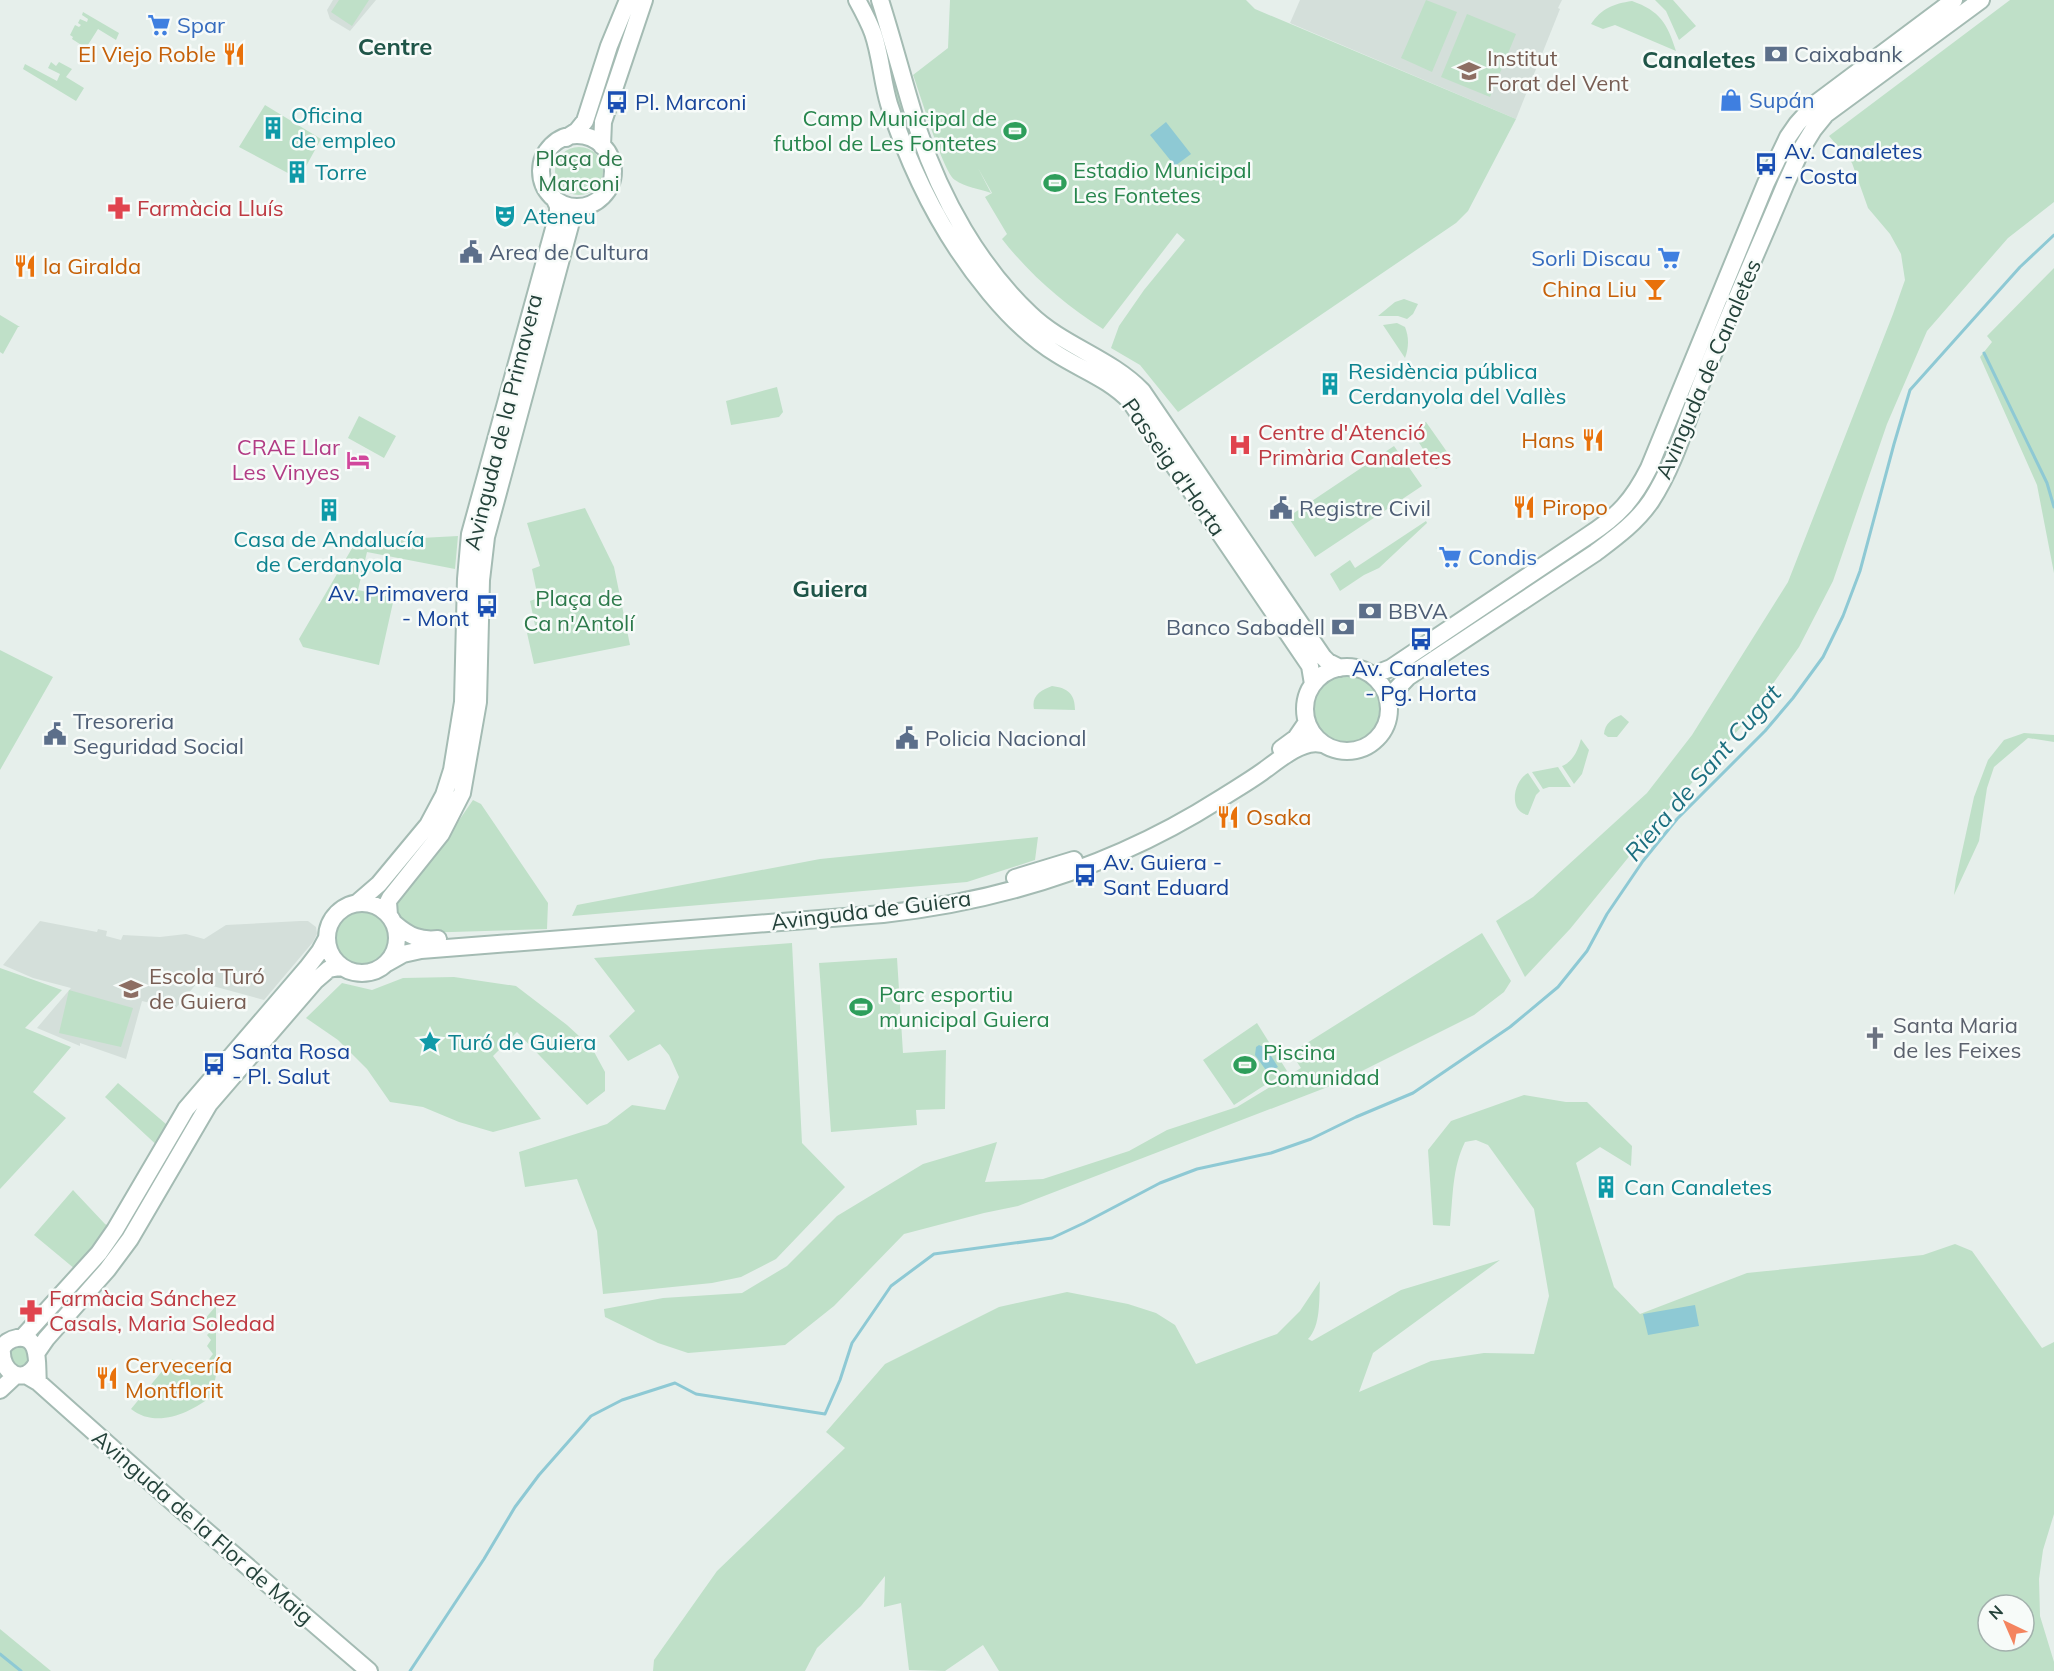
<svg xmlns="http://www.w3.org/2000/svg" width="2054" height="1671" font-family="Mulish,sans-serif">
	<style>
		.built { fill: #d4dfda }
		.green { fill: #bfe0c8; fill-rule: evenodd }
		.water { fill: #8ec9d4 }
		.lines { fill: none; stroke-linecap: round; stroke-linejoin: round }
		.stream { stroke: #8ec9d4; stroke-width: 3 }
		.secondary-casing { stroke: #a4bbb3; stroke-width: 20 }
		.secondary { stroke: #fff; stroke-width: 16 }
		.labels { text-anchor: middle; stroke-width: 5; stroke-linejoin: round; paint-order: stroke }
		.shop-label { font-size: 22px; fill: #366cbe; stroke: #f7fbf9; text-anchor: start }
		.food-label { font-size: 22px; fill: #c56008; stroke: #f7fbf9; text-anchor: start }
		.service-label { font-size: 22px; fill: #4e5e75; stroke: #f7fbf9; text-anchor: start }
		.education-label { font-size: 22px; fill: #785e54; stroke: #f7fbf9; text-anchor: start }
		.transit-label { font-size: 22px; fill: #164399; stroke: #f7fbf9; text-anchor: start }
		.culture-label { font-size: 22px; fill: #0d838f; stroke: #f7fbf9; text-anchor: start }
		.leisure-label { font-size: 22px; fill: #27864d; stroke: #f7fbf9; text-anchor: start }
		.park-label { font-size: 22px; fill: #2d7a4b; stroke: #f7fbf9 }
		.health-label { font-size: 22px; fill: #be3a42; stroke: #f7fbf9; text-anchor: start }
		.street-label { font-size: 22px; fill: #24423a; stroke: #f7fbf9 }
		.hotel-label { font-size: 22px; fill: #b23c85; stroke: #f7fbf9; text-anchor: end }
		.worship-label { font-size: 22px; fill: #5b616d; stroke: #f7fbf9; text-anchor: start }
		.neighbourhood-label { font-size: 24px; font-weight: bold; fill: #1f5548; stroke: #f7fbf9 }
		.water-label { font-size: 24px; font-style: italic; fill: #1c6f80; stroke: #f7fbf9 }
	</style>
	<rect width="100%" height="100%" fill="#e6efeb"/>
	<path class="built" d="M333,0H376L350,31L330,19L327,10Z
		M1300,0H1562L1558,8L1560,9L1516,119L1290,23Z
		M40,921L97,932L98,929L107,931L106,936L121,940L123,935L160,937L186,934L204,939L226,925L300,921H308L316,927L317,934L313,942L264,1000L198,982L175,1009L142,1001L126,1059L80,1043V1046L37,1028L71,988L33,978L3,965Z"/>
	<path class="green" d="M339,0H369L352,26L331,12Z
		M950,0H1246L1255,9L1516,119L1468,211L1456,223L1178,412L1140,365L1111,348L1119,326L1144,290L1185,240L1177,233L1103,329C1064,304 1031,276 1002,239L1007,234L985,197L992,193L978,168L991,193C980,189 965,187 955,180C943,172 920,93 913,75L948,48Z
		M1426,0L1457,12L1432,72L1401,58Z
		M1655,0H1673L1696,26L1679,40L1666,11Z
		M2010,0H2054V202L2008,238L1927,331L1887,424L1833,581L1799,647L1747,720L1654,826L1570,929L1525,977L1496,921L1533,897L1647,793L1692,735L1788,582L1893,314L1905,280L1901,254L1890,234L1868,208L1852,163L1829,136Z
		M1632,1C1660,11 1667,23 1676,51L1615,25L1603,29L1591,24C1602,8 1613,4 1632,1Z
		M83,12L119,33L116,40L98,29L86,48L72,39L73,37L70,35L75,25L79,27L81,25L78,23L80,19L87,22L88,19L82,15Z
		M1467,14L1516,34L1490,97L1441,77Z
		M891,59L915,140L914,142L911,141L894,93L887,60Z
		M51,62L56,66L59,62L72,69L66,77L84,88L76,101L23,69L25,64L57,81L60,74L48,68Z
		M265,105L321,139L299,179L239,147Z
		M555 171a24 24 0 1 1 48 0a24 24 0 1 1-48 0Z
		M2054,268V573L2037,485L1980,357L1992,342L1987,336Z
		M1404,299L1418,304L1413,314L1407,319L1398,316H1378L1395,302Z
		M0,315L20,327H18L3,354L0,352Z
		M1397,323L1405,327C1409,337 1409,347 1405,358L1383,325Z
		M777,387L783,412L779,417L731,425L726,401Z
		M359,416L396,436L384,458L348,438Z
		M1426,422L1452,459L1436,469L1412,432Z
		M1671,430L1676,433L1656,482L1636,512L1563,569L1560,564L1608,530Z
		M1394,446L1422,486L1315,557L1288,517Z
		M585,508L614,567L630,645L534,664L527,633L536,630L530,601L538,598L532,569L540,566L527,523Z
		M1426,521L1427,523L1379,568L1364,575L1340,591L1330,574L1350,560L1355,568Z
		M458,536L455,569L367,552L358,590L394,598L379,665L303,647L299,639L358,538L365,541Z
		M0,650L53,677L0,770Z
		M1313 709a34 34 0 1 1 68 0a34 34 0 1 1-68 0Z
		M1052,686C1068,688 1075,694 1075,710L1034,709C1031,696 1041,690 1052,686Z
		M1621,715L1629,722L1617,737H1608L1604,734C1605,723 1612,719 1621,715Z
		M2024,733L2054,735V742L2028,738L1994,767L1987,788L1979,841L1954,895L1956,879L1974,797L1988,760L2004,740Z
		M1581,739L1589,750L1582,774L1574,784L1562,766C1573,762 1578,750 1581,739Z
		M1558,767L1571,787H1549L1543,789L1532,772Z
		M1528,773L1540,791L1536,795L1528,815C1508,812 1513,781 1528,773Z
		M473,800L481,804L548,903L547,929L418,933C405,925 399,916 393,902L431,861Z
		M1038,837L1035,860L967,882L572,916L577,905L820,859Z
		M335 939a27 27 0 1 1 54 0a27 27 0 1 1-54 0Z
		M1482,933L1511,981L1504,992L1474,1015L1338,1083L1018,1206L984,1213L904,1234L834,1306L785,1345L688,1353L658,1343L605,1317L604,1309L663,1298L742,1293L787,1266L837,1216L923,1164L997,1142L985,1182L1043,1179L1129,1151L1167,1130L1237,1107L1301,1068L1291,1053Z
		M792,943L802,1143L845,1187L776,1259L741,1277L712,1283L603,1294L597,1231L577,1179L525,1187L519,1152L607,1124L632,1105L665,1110L679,1077L669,1055L660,1044L628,1061L609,1036L635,1011L594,958Z
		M897,958L903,1053L946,1050L945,1109L916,1110L917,1125L831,1132L819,963Z
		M0,968L62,990L25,1028L71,1047L33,1092L66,1118L0,1189Z
		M454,977L516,986L567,1025L592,1048L605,1072V1091L587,1105L517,1032L493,1056L541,1119L493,1132L459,1122L423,1107L390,1102L367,1069L338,1040L306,1018L342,983L372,990L403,978Z
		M69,990L133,1008L121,1047L59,1033Z
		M1257,1023L1287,1071L1234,1105L1203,1060Z
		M118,1083L173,1130L162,1150L105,1097Z
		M1524,1095L1566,1102H1587L1632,1146L1631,1166L1600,1147L1576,1163L1614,1287L1640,1314L1747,1273L1923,1255L1955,1244L1972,1251L2042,1348L2054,1342V1514L2043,1550L2039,1579L2040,1616L2054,1662V1671H999L983,1645L945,1671L909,1670L901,1603L884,1607L885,1576L861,1606L817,1648L805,1671H653L654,1660L717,1571L845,1448L826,1432L885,1364L999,1307L1067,1292L1128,1304L1156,1313L1175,1325L1196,1364L1277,1334L1300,1311L1320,1281C1319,1299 1321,1326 1308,1339L1312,1341L1401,1290L1500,1260L1373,1353L1359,1392L1431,1361L1484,1353L1534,1354L1549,1296L1534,1209L1488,1145L1476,1140L1465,1142C1452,1168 1453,1198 1450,1226L1433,1225L1428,1150L1451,1121ZM1988,1605H2024V1641H1988Z
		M73,1190L105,1224L115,1230L81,1274L34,1235Z
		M216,1306V1375L212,1396C190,1413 156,1429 131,1409L172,1359L180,1365L185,1361L189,1365L194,1362L197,1365L200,1363L204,1366L213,1354L207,1346L211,1340L207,1335L211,1331L203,1321Z
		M9 1356a10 10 0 1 1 20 0a10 10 0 1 1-20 0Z
		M0,1629L51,1671H0Z"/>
	<path class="water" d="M1166,122L1191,154L1175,166L1150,135Z
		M1259,1045L1266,1048L1278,1067L1268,1073L1255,1055L1256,1047Z
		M1695,1305L1699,1326L1648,1335L1643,1314Z"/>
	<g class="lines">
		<path class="stream" d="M1984,353L2047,483L2054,507
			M0,1654L21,1671
			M410,1671L484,1559L515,1507L539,1475L591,1416L622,1400L675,1383L696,1394L825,1414L840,1380L852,1343L891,1286L934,1254L1052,1238L1084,1223L1160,1183L1197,1169L1271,1153L1311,1139L1356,1117L1413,1093L1510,1027L1558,987L1587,951L1607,914L1643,861L1677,819L1765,731L1793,698L1823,657L1843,616L1860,571L1894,444L1910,390L2020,267L2054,235"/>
		<g class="secondary-casing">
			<path id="secondary" d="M857,0C863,11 869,22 873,33C881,56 882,81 889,104C911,172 944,238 990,293C1009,316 1031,338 1057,354C1082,370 1109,379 1130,401L1310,666L1313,684
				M880,0C894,44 905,88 919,132C941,198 979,266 1030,314C1063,346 1110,358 1142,391L1323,657L1328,662L1340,668
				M541 171a36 36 0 1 1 72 0a36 36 0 1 1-72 0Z
				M566,138L577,131L585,121L609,46L628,0
				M602,146L603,122L644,0
				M1305 709a42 42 0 1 1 84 0a42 42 0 1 1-84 0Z
				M1373,675L1391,668L1589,535C1618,516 1633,500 1649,468L1766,183L1788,137L1797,124L1815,104L1954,0
				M1388,698L1408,677L1595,553C1615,538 1636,523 1651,501C1674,466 1686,423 1701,384C1728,316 1758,250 1786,183L1802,148L1813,130L1826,114L1981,0
				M1281,749L1296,738L1307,722
				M1015,878L1074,860
				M327 938a35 35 0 1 1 70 0a35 35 0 1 1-70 0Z
				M357,903L379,884L428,825L444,795L452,770L463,702L466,579L470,534L558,214V206L554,198
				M389,915L388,902L390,898L441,834L462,793L478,702L481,580L486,537L572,218L584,207
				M395,924C409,936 420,941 438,939
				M387,963L403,954L421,950L883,914C1003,901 1118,864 1220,799C1234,790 1248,782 1262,772C1276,762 1292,748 1309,744C1313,743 1318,743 1322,744
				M22,1338L99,1253L115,1230L186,1109L307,968L320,951L327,938
				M37,1352L46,1339L107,1270L130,1239L209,1104L315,981L329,969L340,967
				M37,1363C24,1387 0,1373 2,1349C4,1343 11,1339 17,1338C42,1335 36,1366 38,1382
				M26,1375L38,1382L176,1505L369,1671
				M0,1390L15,1376"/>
		</g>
		<use href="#secondary" class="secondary"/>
	</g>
	<defs>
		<g id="supermarket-bare" transform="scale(1.8)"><path d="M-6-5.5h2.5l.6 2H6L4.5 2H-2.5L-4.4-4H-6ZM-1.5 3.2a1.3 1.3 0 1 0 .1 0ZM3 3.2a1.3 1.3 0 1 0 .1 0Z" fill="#3f7fe0" stroke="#f7fbf9" stroke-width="2.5" paint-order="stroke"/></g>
		<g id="restaurant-bare" transform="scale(1.8)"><path d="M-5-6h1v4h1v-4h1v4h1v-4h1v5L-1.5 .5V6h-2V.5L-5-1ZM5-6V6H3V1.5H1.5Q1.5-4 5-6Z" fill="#e8710a" stroke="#f7fbf9" stroke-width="2.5" paint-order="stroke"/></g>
		<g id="bank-bare" transform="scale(1.8)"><path d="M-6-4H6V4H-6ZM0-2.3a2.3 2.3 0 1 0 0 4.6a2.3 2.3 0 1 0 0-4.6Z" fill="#5c6f8a" stroke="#f7fbf9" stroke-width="2.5" paint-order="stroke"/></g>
		<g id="school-bare" transform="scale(1.8)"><path d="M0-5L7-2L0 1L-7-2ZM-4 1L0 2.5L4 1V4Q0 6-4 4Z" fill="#8d6e63" stroke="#f7fbf9" stroke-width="2.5" paint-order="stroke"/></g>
		<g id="shop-bare" transform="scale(1.8)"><path d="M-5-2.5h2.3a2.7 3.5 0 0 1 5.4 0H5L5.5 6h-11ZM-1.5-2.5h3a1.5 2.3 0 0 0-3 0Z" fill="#3f7fe0" stroke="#f7fbf9" stroke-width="2.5" paint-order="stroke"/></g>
		<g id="bus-bare" transform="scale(1.8)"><path d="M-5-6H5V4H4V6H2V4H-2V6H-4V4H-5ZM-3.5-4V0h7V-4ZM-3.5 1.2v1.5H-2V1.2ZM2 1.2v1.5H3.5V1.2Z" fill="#1a4fb4" stroke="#f7fbf9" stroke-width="2.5" paint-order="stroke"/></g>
		<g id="building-bare" transform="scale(1.8)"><path d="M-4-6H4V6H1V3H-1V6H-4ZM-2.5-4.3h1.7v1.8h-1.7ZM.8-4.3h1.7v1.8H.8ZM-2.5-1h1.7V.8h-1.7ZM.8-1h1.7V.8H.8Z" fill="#0f9aa8" stroke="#f7fbf9" stroke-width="2.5" paint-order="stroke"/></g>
		<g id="stadium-bare" transform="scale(1.8)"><path d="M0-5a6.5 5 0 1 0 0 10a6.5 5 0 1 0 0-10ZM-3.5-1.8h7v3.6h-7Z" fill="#2e9e5b" stroke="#f7fbf9" stroke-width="2.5" paint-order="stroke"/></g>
		<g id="pharmacy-bare" transform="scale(1.8)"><path d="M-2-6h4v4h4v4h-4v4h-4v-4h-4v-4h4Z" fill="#e0444e" stroke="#f7fbf9" stroke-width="2.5" paint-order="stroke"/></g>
		<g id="theatre-bare" transform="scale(1.8)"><path d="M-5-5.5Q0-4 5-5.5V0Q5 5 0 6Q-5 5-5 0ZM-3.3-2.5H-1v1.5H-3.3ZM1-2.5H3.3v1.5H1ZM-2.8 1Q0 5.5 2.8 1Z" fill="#0f9aa8" stroke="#f7fbf9" stroke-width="2.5" paint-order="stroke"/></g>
		<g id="civic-bare" transform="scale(1.8)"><path d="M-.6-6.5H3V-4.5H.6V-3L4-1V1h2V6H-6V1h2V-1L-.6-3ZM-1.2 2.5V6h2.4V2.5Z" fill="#5c6f8a" stroke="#f7fbf9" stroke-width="2.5" paint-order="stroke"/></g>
		<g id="bar-bare" transform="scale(1.8)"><path d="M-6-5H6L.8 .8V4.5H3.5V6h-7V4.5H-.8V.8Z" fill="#e8710a" stroke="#f7fbf9" stroke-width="2.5" paint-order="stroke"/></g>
		<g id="hospital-bare" transform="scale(1.8)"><path d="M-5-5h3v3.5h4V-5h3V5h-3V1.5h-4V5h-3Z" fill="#e0444e" stroke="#f7fbf9" stroke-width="2.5" paint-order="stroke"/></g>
		<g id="hotel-bare" transform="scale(1.8)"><path d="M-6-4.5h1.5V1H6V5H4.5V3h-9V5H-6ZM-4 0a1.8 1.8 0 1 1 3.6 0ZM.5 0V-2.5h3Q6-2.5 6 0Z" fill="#d1479c" stroke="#f7fbf9" stroke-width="2.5" paint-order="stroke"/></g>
		<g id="church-bare" transform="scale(1.8)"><path d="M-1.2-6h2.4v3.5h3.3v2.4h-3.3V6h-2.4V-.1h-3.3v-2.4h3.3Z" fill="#6b7280" stroke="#f7fbf9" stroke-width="2.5" paint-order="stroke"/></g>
		<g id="sight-bare" transform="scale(1.8)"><path d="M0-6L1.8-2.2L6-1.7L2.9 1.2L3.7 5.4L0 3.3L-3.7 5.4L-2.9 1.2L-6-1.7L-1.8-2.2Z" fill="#0f9aa8" stroke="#f7fbf9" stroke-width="2.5" paint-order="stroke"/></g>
	</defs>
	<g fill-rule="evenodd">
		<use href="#supermarket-bare" x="159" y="25"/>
		<use href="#restaurant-bare" x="234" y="54"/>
		<use href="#bank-bare" x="1776" y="54"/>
		<use href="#school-bare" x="1469" y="71"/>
		<use href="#shop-bare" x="1731" y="100"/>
		<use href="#bus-bare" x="617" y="102"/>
		<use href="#building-bare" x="273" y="128"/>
		<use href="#stadium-bare" x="1015" y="131"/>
		<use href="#bus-bare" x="1766" y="164"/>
		<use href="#building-bare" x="297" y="172"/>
		<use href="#stadium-bare" x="1055" y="183"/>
		<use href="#pharmacy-bare" x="119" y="208"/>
		<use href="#theatre-bare" x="505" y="216"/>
		<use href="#civic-bare" x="471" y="252"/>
		<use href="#supermarket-bare" x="1669" y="258"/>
		<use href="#restaurant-bare" x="25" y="266"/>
		<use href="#bar-bare" x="1655" y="289"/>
		<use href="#building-bare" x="1330" y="384"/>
		<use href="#restaurant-bare" x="1593" y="440"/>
		<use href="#hospital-bare" x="1240" y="445"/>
		<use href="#hotel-bare" x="358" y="460"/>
		<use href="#restaurant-bare" x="1524" y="507"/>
		<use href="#civic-bare" x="1281" y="508"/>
		<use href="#building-bare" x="329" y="510"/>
		<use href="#supermarket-bare" x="1450" y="557"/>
		<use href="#bus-bare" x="487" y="606"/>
		<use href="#bank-bare" x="1370" y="611"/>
		<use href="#bank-bare" x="1343" y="627"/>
		<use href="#bus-bare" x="1421" y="639"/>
		<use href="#civic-bare" x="55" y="734"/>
		<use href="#civic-bare" x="907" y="738"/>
		<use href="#restaurant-bare" x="1228" y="817"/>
		<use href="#bus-bare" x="1085" y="875"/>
		<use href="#school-bare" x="131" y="989"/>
		<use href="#stadium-bare" x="861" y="1007"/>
		<use href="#church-bare" x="1875" y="1038"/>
		<use href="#sight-bare" x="430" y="1042"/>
		<use href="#bus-bare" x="214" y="1064"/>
		<use href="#stadium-bare" x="1245" y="1065"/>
		<use href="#building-bare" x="1606" y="1187"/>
		<use href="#pharmacy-bare" x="31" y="1311"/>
		<use href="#restaurant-bare" x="107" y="1378"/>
	</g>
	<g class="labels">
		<g class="shop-label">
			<text x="177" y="33">Spar</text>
			<text x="1749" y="108">Supán</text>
			<text x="1651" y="266" text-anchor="end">Sorli Discau</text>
			<text x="1468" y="565">Condis</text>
		</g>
		<g class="food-label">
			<text x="216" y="62" text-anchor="end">El Viejo Roble</text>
			<text x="43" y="274">la Giralda</text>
			<text x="1637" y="297" text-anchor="end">China Liu</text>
			<text x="1575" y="448" text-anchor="end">Hans</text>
			<text x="1542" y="515">Piropo</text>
			<text x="1246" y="825">Osaka</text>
			<text x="125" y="1373">Cervecería<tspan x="125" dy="25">Montflorit</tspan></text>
		</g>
		<g class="service-label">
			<text x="1794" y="62">Caixabank</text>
			<text x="489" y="260">Area de Cultura</text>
			<text x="1299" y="516">Registre Civil</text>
			<text x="1388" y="619">BBVA</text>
			<text x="1325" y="635" text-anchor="end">Banco Sabadell</text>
			<text x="73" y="729">Tresoreria<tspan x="73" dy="25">Seguridad Social</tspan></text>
			<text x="925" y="746">Policia Nacional</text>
		</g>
		<g class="education-label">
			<text x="1487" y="66">Institut<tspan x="1487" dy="25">Forat del Vent</tspan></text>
			<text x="149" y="984">Escola Turó<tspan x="149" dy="25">de Guiera</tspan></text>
		</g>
		<g class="transit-label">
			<text x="635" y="110">Pl. Marconi</text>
			<text x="1784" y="159">Av. Canaletes<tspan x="1784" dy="25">- Costa</tspan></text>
			<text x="469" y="601" text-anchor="end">Av. Primavera<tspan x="469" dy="25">- Mont</tspan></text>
			<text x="1421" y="676" text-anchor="middle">Av. Canaletes<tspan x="1421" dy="25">- Pg. Horta</tspan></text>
			<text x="1103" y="870">Av. Guiera -<tspan x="1103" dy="25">Sant Eduard</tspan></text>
			<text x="232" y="1059">Santa Rosa<tspan x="232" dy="25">- Pl. Salut</tspan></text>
		</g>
		<g class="culture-label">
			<text x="291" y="123">Oficina<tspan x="291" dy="25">de empleo</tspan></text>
			<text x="315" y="180">Torre</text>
			<text x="523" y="224">Ateneu</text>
			<text x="1348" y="379">Residència pública<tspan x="1348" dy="25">Cerdanyola del Vallès</tspan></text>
			<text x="329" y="547" text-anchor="middle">Casa de Andalucía<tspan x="329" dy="25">de Cerdanyola</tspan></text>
			<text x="448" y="1050">Turó de Guiera</text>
			<text x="1624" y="1195">Can Canaletes</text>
		</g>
		<g class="leisure-label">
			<text x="997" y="126" text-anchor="end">Camp Municipal de<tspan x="997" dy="25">futbol de Les Fontetes</tspan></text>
			<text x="1073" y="178">Estadio Municipal<tspan x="1073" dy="25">Les Fontetes</tspan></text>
			<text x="879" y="1002">Parc esportiu<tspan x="879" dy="25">municipal Guiera</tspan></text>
			<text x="1263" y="1060">Piscina<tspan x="1263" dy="25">Comunidad</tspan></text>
		</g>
		<g class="park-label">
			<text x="579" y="166">Plaça de<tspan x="579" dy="25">Marconi</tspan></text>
			<text x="579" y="606">Plaça de<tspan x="579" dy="25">Ca n'Antolí</tspan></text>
		</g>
		<g class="health-label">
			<text x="137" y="216">Farmàcia Lluís</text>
			<text x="1258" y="440">Centre d'Atenció<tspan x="1258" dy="25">Primària Canaletes</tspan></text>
			<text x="49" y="1306">Farmàcia Sánchez<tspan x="49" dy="25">Casals, Maria Soledad</tspan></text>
		</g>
		<g class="street-label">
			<text transform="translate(1708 369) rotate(-67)" y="8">Avinguda de Canaletes</text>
			<text transform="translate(503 422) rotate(-76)" y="8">Avinguda de la Primavera</text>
			<text transform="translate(1174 467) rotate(55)" y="8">Passeig d'Horta</text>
			<text transform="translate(871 910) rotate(-7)" y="8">Avinguda de Guiera</text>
			<text transform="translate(203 1527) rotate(41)" y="8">Avinguda de la Flor de Maig</text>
		</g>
		<g class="hotel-label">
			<text x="340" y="455">CRAE Llar<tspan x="340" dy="25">Les Vinyes</tspan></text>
		</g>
		<g class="worship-label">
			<text x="1893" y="1033">Santa Maria<tspan x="1893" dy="25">de les Feixes</tspan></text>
		</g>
		<g class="neighbourhood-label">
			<text x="395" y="55">Centre</text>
			<text x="1699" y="68">Canaletes</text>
			<text x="830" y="597">Guiera</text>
		</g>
		<g class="water-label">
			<text transform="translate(1703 773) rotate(-49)" y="8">Riera de Sant Cugat</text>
		</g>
	</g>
	<g transform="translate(2006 1623) rotate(316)"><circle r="28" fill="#f7fbf9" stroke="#a3b1ad" stroke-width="1.5"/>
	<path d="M0-4.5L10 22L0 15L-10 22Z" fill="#f4845f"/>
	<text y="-9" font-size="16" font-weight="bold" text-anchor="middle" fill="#24423a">N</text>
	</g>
</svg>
